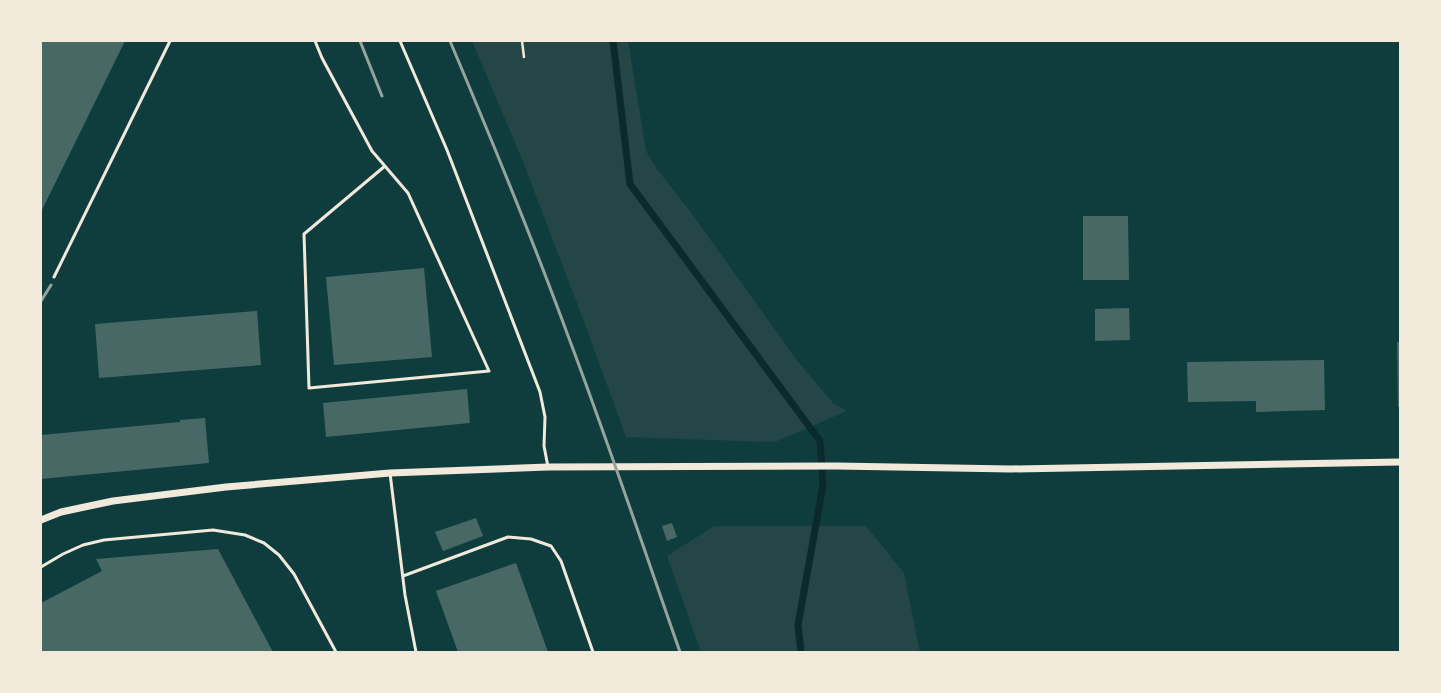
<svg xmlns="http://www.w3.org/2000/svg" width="1441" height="693" font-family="Jost,sans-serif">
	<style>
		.green { fill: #244646 }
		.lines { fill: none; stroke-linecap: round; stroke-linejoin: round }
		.stream { stroke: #0a2a2b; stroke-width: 7 }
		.building { fill: #486865 }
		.path { stroke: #f1e9da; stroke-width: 2.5 }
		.service { stroke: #f1e9da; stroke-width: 3 }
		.tertiary { stroke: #f1e9da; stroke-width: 7 }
		.rail { stroke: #97a49c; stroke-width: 3 }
	</style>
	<rect width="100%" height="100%" fill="#0f3d3e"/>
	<path class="green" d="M472,41H628L646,151L657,169L689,210L796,359L833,403L847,411L775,442L626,437L586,327L522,159Z
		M714,526H866L904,573L920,652H701L667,556Z"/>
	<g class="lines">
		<path class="stream" d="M613,41L630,184L820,441L823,485L798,625L801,652"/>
	</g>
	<path class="building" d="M41,41H125L41,212Z
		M1083,216H1128L1129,280H1083Z
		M424,268L432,357L334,365L326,277Z
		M1129,308L1130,340L1095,341V309Z
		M257,311L261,365L99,378L95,324Z
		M1397,342H1400V407H1398Z
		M1324,360L1325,410L1256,412V401L1188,402L1187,362Z
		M467,389L470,423L326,437L323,403Z
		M205,418L209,463L41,479V435L180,422V420Z
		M476,518L483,536L443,551L435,532Z
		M672,523L677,537L667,541L662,526Z
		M218,549L273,652H41V603L102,571L96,559Z
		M516,563L548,652H458L436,591Z"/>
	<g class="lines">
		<path class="path" d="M522,41L524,57"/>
		<path class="service" d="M315,41L322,58L372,151L408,193L489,371L309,388L304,234L385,166
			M400,41L447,150L540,392L545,417L544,446L548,467
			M54,277L170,41
			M390,473L405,595L416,652
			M41,567L63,554L83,545L104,540L213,530L245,535L264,543L279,555L294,574L336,652
			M403,576L508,537L531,539L551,546L561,561L593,652"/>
		<path class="tertiary" d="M41,520L61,512L113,501L226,487L390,473L548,467L836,466L1011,469L1400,462"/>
		<path class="rail" d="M360,41L382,96
			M450,41C491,138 531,235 567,333C607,439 643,546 680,652
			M41,301L51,285"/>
	</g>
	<rect width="1441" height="693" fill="none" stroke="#f1e9da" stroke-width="84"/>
</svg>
